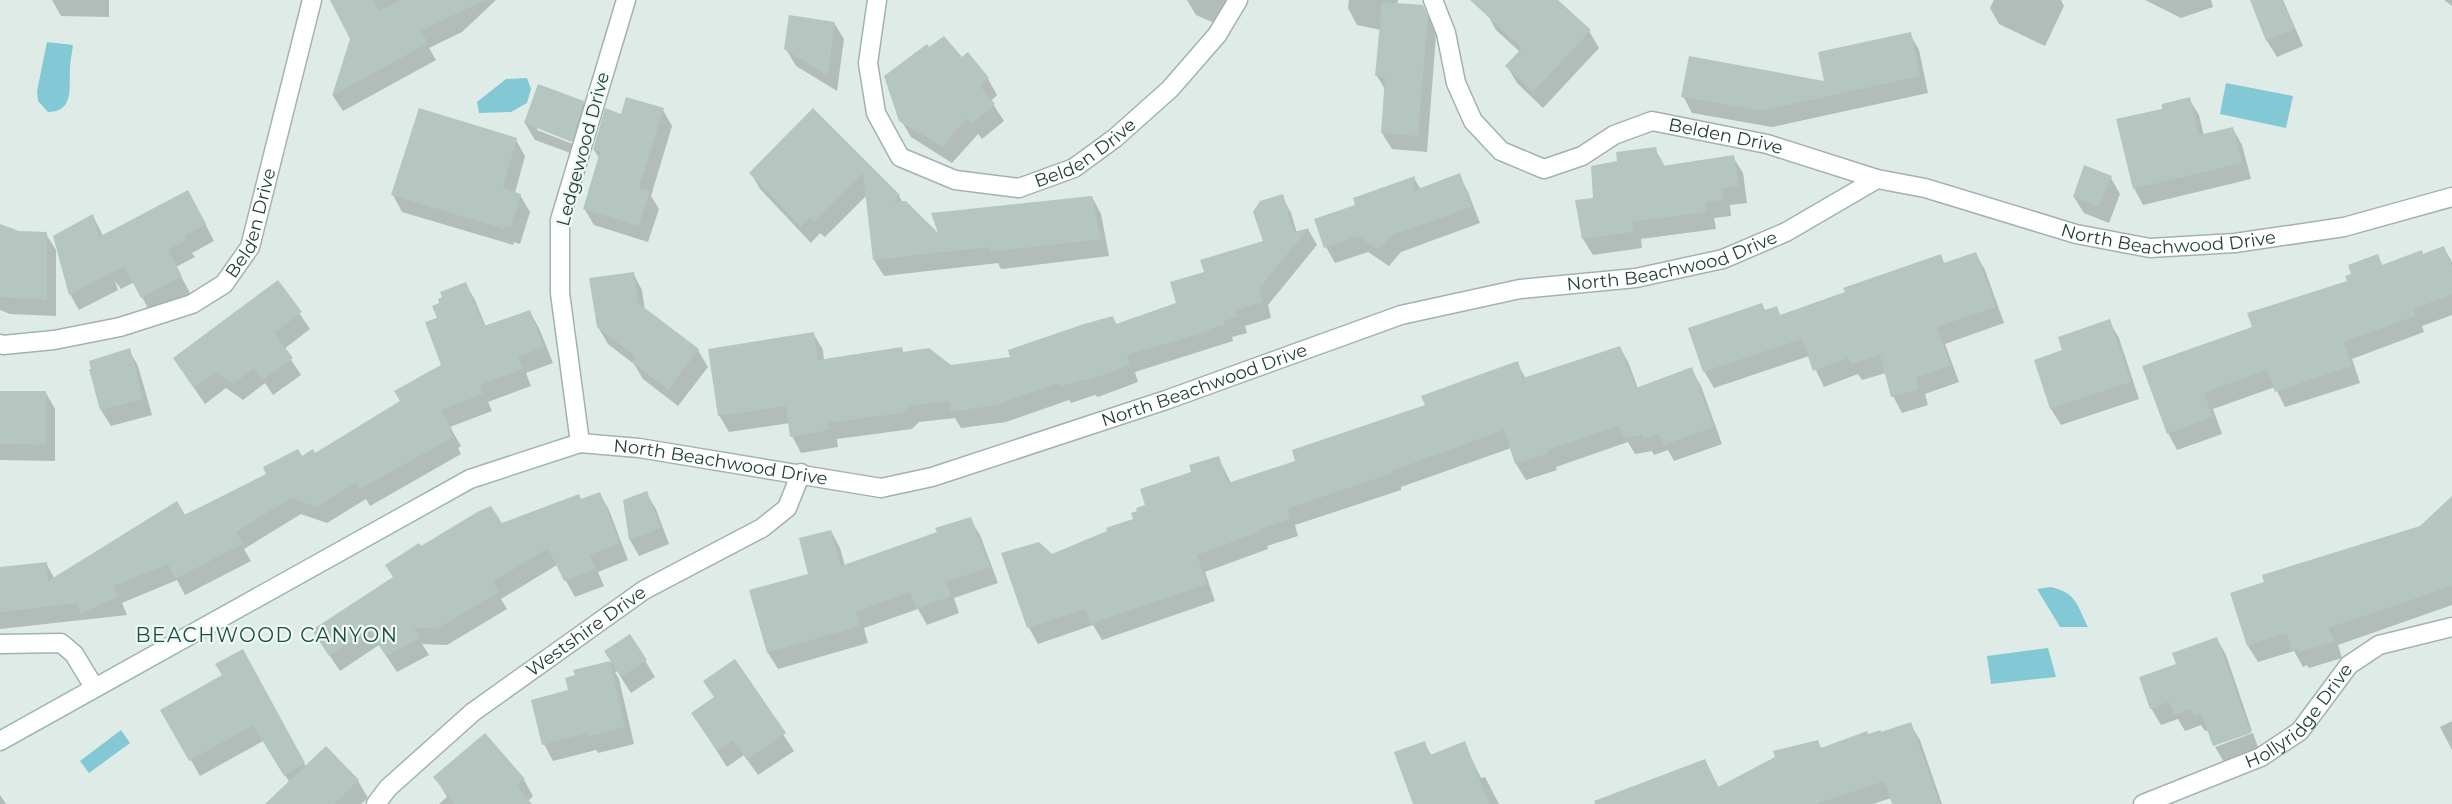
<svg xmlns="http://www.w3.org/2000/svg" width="2452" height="804" font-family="Montserrat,sans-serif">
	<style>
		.water { fill: #82c9d5 }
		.shadow { fill: #0003; fill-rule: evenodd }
		.building { fill: #b4c6bf }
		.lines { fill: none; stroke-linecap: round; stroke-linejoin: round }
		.street-casing { stroke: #a2b3ad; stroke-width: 21 }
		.secondary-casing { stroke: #9db8ae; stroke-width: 21 }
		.street { stroke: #fff; stroke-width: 18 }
		.secondary { stroke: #fff; stroke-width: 18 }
		.labels { text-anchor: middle; stroke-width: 4.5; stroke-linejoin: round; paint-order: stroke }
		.street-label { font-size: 18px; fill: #1f3d34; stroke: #f0f8f4 }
		.neighbourhood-label { font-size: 20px; letter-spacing: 1.5px; fill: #195042; stroke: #f0f8f4 }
	</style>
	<rect width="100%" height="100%" fill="#dfebe6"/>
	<path class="water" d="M47,42L73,45C72,53 70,61 70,69C69,88 74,112 48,112L38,101L37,91Z
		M527,78L531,89L527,103L511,112L479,113L477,102L506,79Z
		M2226,83L2293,96L2286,128L2220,114Z
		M2050,587C2076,592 2077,605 2088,627H2060L2037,589Z
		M2048,648L2056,677L1991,684L1987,656Z
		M121,730L130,743L89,773L80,761Z"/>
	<path class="shadow" d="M52,0H109V17L61,16Z
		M345,0H496L462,32L429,48L436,60L343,111L333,96L351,38Z
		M1187,0H1229L1221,26L1196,15Z
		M1349,0H1398L1397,4L1422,6L1432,23L1436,35L1427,152L1392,149L1382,133L1386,91L1377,76L1381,30L1357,25L1348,8Z
		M1480,0H1556L1589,31L1599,48L1543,108L1517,83L1507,66L1520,52L1496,30Z
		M1994,0H2061L2064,6L2045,46L1999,24L1990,8Z
		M2145,0H2211L2213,7L2181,18Z
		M2251,0H2283L2303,46L2277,57L2267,41Z
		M2444,0H2452V6Z
		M834,23L844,39L837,91L796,66L786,49Z
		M1910,34L1919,50L1928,93L1772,127L1692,113L1683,96L1826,82Z
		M962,59L988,79L997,95L991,101L1004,121L982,139L978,134L952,163L911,137L901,120Z
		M2189,99L2199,115L2204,136L2233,129L2242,145L2251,179L2143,205L2134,188L2164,110Z
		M583,102L593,118L581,157L535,140L525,123ZM537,127L579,143L578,146L537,130Z
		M663,110L672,126L651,196L659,209L648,242L594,225L584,208L599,158L594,150L622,116Z
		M813,110L899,196L903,203L942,239L1092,197L1101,214L1109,256L1001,269L998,263L884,276L874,260L867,195L825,237L820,233L811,243L760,189L751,173Z
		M516,140L525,156L515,193L520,195L530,212L520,244L514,242L513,245L402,212L393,195Z
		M1655,149L1665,167L1733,157L1743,173L1747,203L1730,205L1731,216L1714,218L1716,229L1641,239L1642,248L1593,255L1583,239L1595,199L1619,162Z
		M1459,175L1468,192L1480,223L1401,252L1389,266L1368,252L1335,263L1326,247L1357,206L1414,178L1421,190Z
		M2111,178L2120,194L2109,223L2084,213L2074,197Z
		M1282,196L1291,213L1297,233L1308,229L1317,245L1268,305L1271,318L1245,326L1247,333L1232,337L1233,341L1135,372L1138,382L1098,397L1095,395L1071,403L1069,400L1006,422L961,428L955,418L919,422L912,429L837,439L838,447L801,453L792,436L790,423L729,432L719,415L813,333L823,350L824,361L901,348L904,353L951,366L1012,358L1113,318L1117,325L1178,304L1205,273L1265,242Z
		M197,208L214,241L192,253L195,257L176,267L190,293L151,314L134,282L121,289L115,281L118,290L79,310L70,294L93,216L103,236Z
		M0,226L19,232L46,234L56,250V316L10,314L0,310Z
		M2444,248L2452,262V315L2422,326L2424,332L2352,359L2360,383L2285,407L2275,387L2213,409L2222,434L2177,450L2168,433L2254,328L2349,282L2377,256L2383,266Z
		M1976,254L1985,270L2004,323L1945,344L1959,382L1925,394L1928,405L1902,413L1893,396L1886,373L1862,380L1858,374L1824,387L1809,356L1714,388L1704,371L1765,312L1776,308L1781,316Z
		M633,273L642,290L645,311L698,350L708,367L678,406L643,379L634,364L608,344L598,327Z
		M278,282L310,329L284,349L301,375L273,395L265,383L243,400L226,388L205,404L174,359Z
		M465,283L475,300L486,327L530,312L539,328L553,363L526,373L531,386L488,402L492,411L450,427L461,446L458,448L461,454L370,506L366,499L327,523L301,514L244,549L251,561L185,595L177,580L122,603L127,615L0,629V568L46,563L54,578L302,458L315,455L402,402L442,366L439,318Z
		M2109,321L2119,338L2139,399L2061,425L2051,409L2036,360L2064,351Z
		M1620,347L1629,364L1638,389L1691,369L1701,386L1722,444L1674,461L1668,450L1654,455L1652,451L1635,454L1628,442L1556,467L1557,470L1526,480L1516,464L1511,448L1401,487V490L1295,525L1298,536L1267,546L1268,549L1205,572L1215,601L1102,640L1093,625L1038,644L1029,628L1003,554L1052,556L1135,520L1147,506L1218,457L1231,483L1297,462L1427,406L1517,363L1526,379Z
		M129,350L138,366L152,415L111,426L101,410Z
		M0,393H46L55,409V461L0,460Z
		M646,493L656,509L669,544L639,556L630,540Z
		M600,494L609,510L628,560L598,572L604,586L575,597L557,565L501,599L507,609L447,645L422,644L429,655L397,672L379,645L340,671L324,647L394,578L421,548Z
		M2452,498V605L2338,645L2342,658L2309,668L2307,665L2303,667L2294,651L2258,662L2248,646L2232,594L2421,527Z
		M970,519L980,535L998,583L954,598L959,613L927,625L918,609L864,628L868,643L778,669L768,653L751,591L810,575L831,531L840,548L845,566L938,533Z
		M630,636L655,677L631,693L617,671L615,672L619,679L634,744L598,753L596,750L553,761L544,744L570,692L577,676L575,672L612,662Z
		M2217,639L2226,655L2252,731L2215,744V747L2209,730L2205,731L2201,725L2185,731L2178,719L2161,725L2151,708L2178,665Z
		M735,661L794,751L758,775L744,755L727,767L693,714L715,698Z
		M252,668L306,767L331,753L358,781L368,798L361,804H267L290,783L263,741L200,776L162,710Z
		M2452,721V750L2440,727Z
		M1910,724L1920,740L1942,804H1893L1891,798L1873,804H1640L1705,761L1719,788L1817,742L1822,749L1868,735L1881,734Z
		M2253,733L2259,750L2224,762L2215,747Z
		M1424,743L1432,756L1464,743L1481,778L1485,777L1499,804H1415Z
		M435,777L524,780L533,796L527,802L528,804H439L447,797Z
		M0,795L6,804H0Z"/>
	<path class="building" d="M330,0H373L379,11L401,0H485L421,31L428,43L332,96L350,39Z
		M1470,0H1558L1591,30L1533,92L1505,66L1522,48Z
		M2250,0H2282L2295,29L2266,41Z
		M1382,2L1423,5L1428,17L1418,136L1381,133L1385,77L1375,76Z
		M789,15L835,22L828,76L784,49Z
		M1911,32L1920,76L1761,111L1681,97L1689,56L1824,81L1818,52Z
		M944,36L962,57L968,52L989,78L980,86L995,104L972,124L967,118L942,147L899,121L884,76L927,44L929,47Z
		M538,84L584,101L572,142L524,123Z
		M626,97L664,108L639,188L650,191L639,226L583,209L600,152L593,150L605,108L621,114Z
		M2190,97L2199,135L2233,127L2242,163L2133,189L2116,119L2162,109V104Z
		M419,108L517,138L503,188L521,194L511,228L505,226L504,229L391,195Z
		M813,108L900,195L894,202L906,201L938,233L931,213L1092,196L1101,239L990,252L989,247L873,260L863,173L815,222L810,217L801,227L749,173Z
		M1656,147L1658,158H1661L1662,166L1734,155L1739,186L1721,189L1723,200L1706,202L1707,212L1632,222L1633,232L1582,239L1575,200L1593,198L1591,166L1617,161L1616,152Z
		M2084,165L2112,176L2099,207L2073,197Z
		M1460,173L1472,207L1392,235L1379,250L1358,236L1324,248L1314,219L1355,205L1353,198L1415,176L1413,191Z
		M188,190L206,224L184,236L187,240L168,250L182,276L141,298L124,266L111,273L108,270L109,274L69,295L53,236L93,214L99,237Z
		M1283,194L1294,232L1309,228L1259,288L1263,302L1236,310L1238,316L1224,321L1225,325L1209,329L1210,331L1127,355L1130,365L1087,381L1085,379L1060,387L1059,383L996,405L950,412L949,401L910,406L902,413L828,423L829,430L790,437L786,406L718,416L708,349L814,332L818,360L902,347L903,352L929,348L951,365L1010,357L1008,350L1084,324L1113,316L1116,324L1176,303L1170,282L1204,272L1200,260L1263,241L1253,212L1260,201Z
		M0,224L19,231L47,232V300L0,297Z
		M2444,246L2452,267V295L2413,309L2415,316L2344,342L2352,366L2275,392L2267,370L2204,393L2213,417L2167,434L2142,366L2252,327L2247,313L2347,281L2345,276L2351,274L2348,265L2378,254L2382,265L2422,250L2423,254Z
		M1976,252L1996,307L1937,327L1951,366L1916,377L1919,389L1891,397L1880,355L1851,364L1848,358L1813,371L1802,339L1703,372L1688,328L1762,303L1765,310L1777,306L1780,315L1845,292L1843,288L1941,254L1944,263Z
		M634,272L638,303L699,349L668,390L632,362L636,357L597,327L589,278Z
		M278,280L302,312L274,333L293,358L263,380L254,368L233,384L216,372L194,388L173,358Z
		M466,282L484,326L530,310L544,347L518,357L523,369L480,385L483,394L441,410L452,429L449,430L453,437L359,490L355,483L317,507L291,498L236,532L243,544L175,579L168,564L114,586L118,597L80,614L78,603L0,612V567L47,562L48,581L177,501L185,515L266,474L263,467L298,449L302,456L313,449L315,453L400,401L394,391L441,365L425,322L437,318L432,306L439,303L438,299L442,297L440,292Z
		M2110,319L2131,382L2050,409L2034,360L2062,350L2058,337Z
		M1620,346L1636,388L1692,367L1714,427L1664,445L1659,434L1644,439L1642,435L1624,438L1619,426L1548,450L1549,453L1515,464L1504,430L1392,471L1393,473L1287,509L1290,519L1259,529L1260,532L1197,555L1207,584L1091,624L1085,609L1027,628L1001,553L1039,542L1052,554L1107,531L1106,528L1133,519L1131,513L1137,511L1136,508L1145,505L1140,489L1191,472L1189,465L1219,456L1228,483L1295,461L1292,450L1425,405L1421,396L1484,373L1518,361L1523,378Z
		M130,348L143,399L100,410L89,369H91L89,361Z
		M0,391H46V445L0,444Z
		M647,491L661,528L629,540L623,500Z
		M600,492L620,543L590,555L596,569L564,581L548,548L493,582L499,592L437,629L414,628L420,638L386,656L369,630L329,656L312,630L393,577L385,565L419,543L421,546L479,511L491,506L502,523L579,494L581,499Z
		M2452,496V586L2329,628L2334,642L2298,652L2297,649L2292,651L2287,633L2247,646L2230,593L2264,582L2262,575L2420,526Z
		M971,517L990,567L946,582L951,596L916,609L910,592L856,612L860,626L767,653L749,590L808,574L799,538L831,530L841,566L937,532L935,528Z
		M630,634L647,660L621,677L604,651Z
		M2217,637L2251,733L2213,746L2201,713L2194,716L2191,709L2174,715L2169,702L2150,709L2139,677L2176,664L2172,653Z
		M243,649L305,763L284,776L253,725L189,761L160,710L222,675L215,664Z
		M735,659L786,733L747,760L733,740L717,751L691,713L714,697L703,681Z
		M610,661L625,727L587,737V733L542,745L531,700L568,690L565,678L575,675L573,670Z
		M1911,722L1940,804H1892L1884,781L1817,804H1595L1594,801L1705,759L1718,787L1775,757L1773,751L1818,740L1821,748L1867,731L1868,734L1881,730V732Z
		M485,733L525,779L517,786L532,804H455L433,777Z
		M1425,741L1430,755L1465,741L1489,804H1413L1394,752Z
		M326,746L359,780L334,804H265Z"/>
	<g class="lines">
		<g class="street-casing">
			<g id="street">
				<path id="s1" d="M626,0L560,220V293L580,443L639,448L881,488L932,477L1166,400L1401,315L1520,289L1636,278L1723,259L1786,232L1877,179L1925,188L2076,234L2150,248L2235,243L2344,227L2452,197"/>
				<path id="s2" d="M877,0L868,63L876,113L900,157L955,180L1019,188L1074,168L1115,138L1170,89L1217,35L1238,0"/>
				<path id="s3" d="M1433,0L1446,33L1456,83L1473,121L1501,151L1544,169L1582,156L1614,135L1652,121L1767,144L1877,179"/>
				<path id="s4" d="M0,344L3,345L54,340L120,327L192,304L224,284L250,247L312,0"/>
				<path d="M0,644L61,643L74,654L94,687"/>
				<path id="s5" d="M376,804L388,788L473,712L644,590L762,528L787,508L801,473"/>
				<path id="s6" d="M2143,804L2261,757L2300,731L2349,665L2379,645L2452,627"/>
			</g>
		</g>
		<g class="secondary-casing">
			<path id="secondary" d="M0,741L470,479L580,443"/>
		</g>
		<use href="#street" class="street"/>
		<use href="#secondary" class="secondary"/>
	</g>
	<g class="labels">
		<g class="street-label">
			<text dy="6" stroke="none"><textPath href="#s3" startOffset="410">Belden Drive</textPath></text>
			<text transform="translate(583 149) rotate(-75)" y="6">Ledgewood Drive</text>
			<text dy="6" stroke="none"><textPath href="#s2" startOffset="364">Belden Drive</textPath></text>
			<text dy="6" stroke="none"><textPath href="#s4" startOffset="303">Belden Drive</textPath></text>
			<text dy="6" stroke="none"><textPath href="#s1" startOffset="2108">North Beachwood Drive</textPath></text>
			<text dy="6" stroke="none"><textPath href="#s1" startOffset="1584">North Beachwood Drive</textPath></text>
			<text dy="6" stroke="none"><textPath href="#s1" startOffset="1098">North Beachwood Drive</textPath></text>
			<text dy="6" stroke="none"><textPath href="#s1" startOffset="596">North Beachwood Drive</textPath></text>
			<text dy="6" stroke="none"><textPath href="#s5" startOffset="273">Westshire Drive</textPath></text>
			<text dy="6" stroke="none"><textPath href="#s6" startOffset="183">Hollyridge Drive</textPath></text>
		</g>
		<g class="neighbourhood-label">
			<text x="267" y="642">BEACHWOOD CANYON</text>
		</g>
	</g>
</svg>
